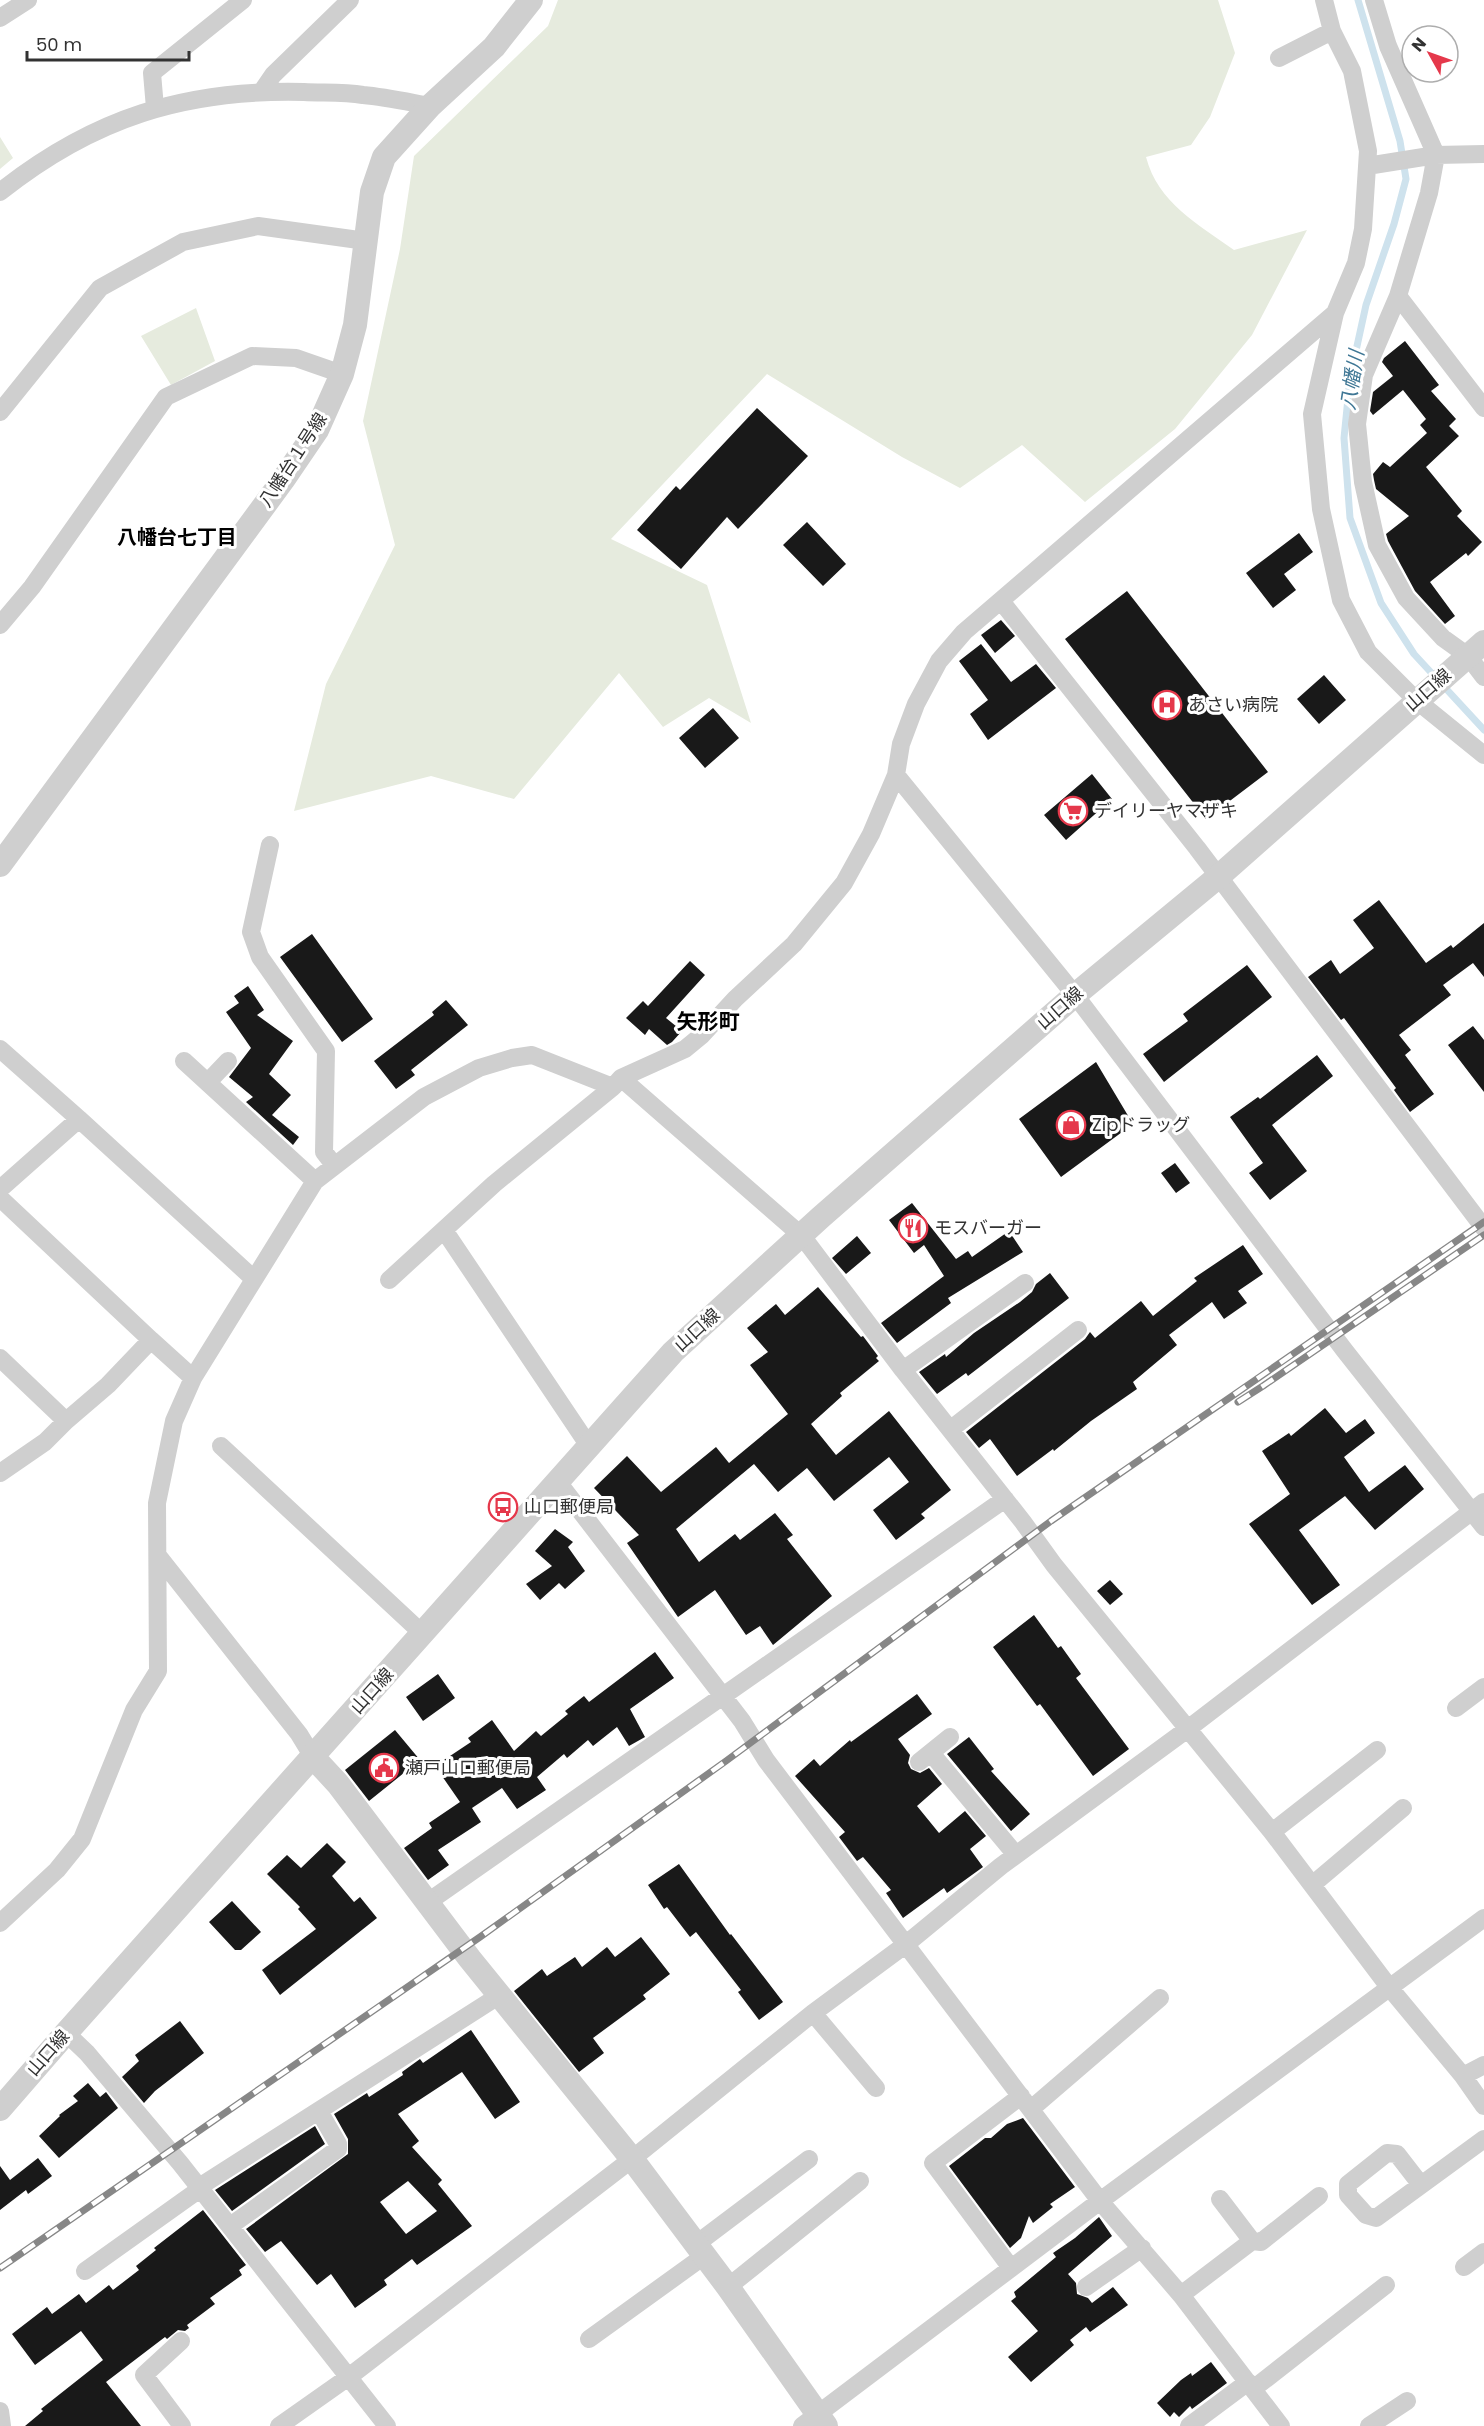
<svg xmlns="http://www.w3.org/2000/svg" width="1484" height="2426" font-family="Poppins,'Noto Sans JP',sans-serif">
	<style>
		.green { fill: #e6ebde }
		.lines { fill: none; stroke-linecap: round; stroke-linejoin: round }
		.stream { stroke: #cee2ed; stroke-width: 7 }
		.building { fill: #191919; fill-rule: evenodd }
		.minor { stroke: #cfcfcf; stroke-width: 18 }
		.tertiary { stroke: #cfcfcf; stroke-width: 24 }
		.rail-casing { stroke: #878787; stroke-width: 7 }
		.rail { stroke: #fff; stroke-width: 4.5; stroke-dasharray: 14; stroke-linecap: butt }
		.labels { text-anchor: middle; stroke-width: 6; stroke-linejoin: round; paint-order: stroke }
		.street-label { font-size: 18px; fill: #323232; stroke: #fff }
		.poi-label { font-size: 18px; fill: #323232; stroke: #fff; text-anchor: start }
		.water-label { font-size: 20px; font-style: italic; fill: #3f7795; stroke: #fff }
		.neighbourhood-label { font-size: 20px; font-weight: bold; fill: #000; stroke: #fff }
		.quarter-label { font-size: 21px; font-weight: bold; fill: #000; stroke: #fff }
	</style>
	<rect width="100%" height="100%" fill="#fff"/>
	<path class="green" d="M558,0H1218L1235,53L1210,117L1191,145L1146,157C1158,203 1198,224 1234,250L1307,230L1252,335L1175,429L1085,502L1022,445L960,488L902,457L767,374L611,539L707,585L751,723L709,698L663,727L619,673L514,799L431,776L294,811L326,684L395,545L363,421L400,249L414,156L548,26Z
		M0,137L13,158L0,169Z
		M196,308L215,361L171,385L141,336Z"/>
	<g class="lines">
		<path class="stream" d="M1358,0L1400,141L1406,179L1394,224L1366,305L1350,378L1344,438L1350,518L1381,603L1414,654L1484,730"/>
	</g>
	<path class="building" d="M1405,341L1439,385L1431,391L1456,419L1449,426L1459,436L1426,467L1462,511L1457,516L1482,542L1468,556L1466,553L1430,582L1455,616L1445,624L1415,591L1388,541L1386,534L1409,516L1376,489L1374,480L1373,474L1383,462L1390,467L1427,433L1420,425L1426,419L1403,390L1373,415L1370,411L1373,392L1393,376L1382,362L1384,358Z
		M757,408L808,456L738,529L727,517L681,569L637,530L676,486L680,490Z
		M807,522L846,564L823,586L783,545Z
		M1299,533L1313,552L1284,574L1296,590L1273,608L1246,573Z
		M1127,591L1268,772L1206,819L1065,639Z
		M1001,620L1015,636L995,653L981,635Z
		M981,644L1011,682L1036,664L1056,688L988,740L970,714L988,700L959,661Z
		M1324,675L1346,700L1319,724L1297,699Z
		M713,708L739,738L705,768L679,738Z
		M1092,774L1112,799L1066,840L1044,815Z
		M1379,900L1426,963L1451,945L1453,948L1484,923V977L1473,963L1443,985L1451,995L1399,1035L1411,1050L1405,1055L1434,1094L1410,1112L1394,1090L1396,1088L1344,1018L1341,1020L1308,977L1331,960L1340,974L1374,948L1353,920Z
		M312,934L373,1019L342,1042L280,957Z
		M690,961L705,975L666,1018L682,1031L672,1042L667,1045L649,1029L645,1035L626,1018L643,1001L648,1006Z
		M1247,965L1272,997L1164,1082L1143,1054L1188,1021L1183,1014Z
		M248,986L264,1010L257,1015L293,1041L269,1074L291,1095L272,1115L299,1137L293,1145L246,1102L253,1097L229,1077L251,1048L226,1012L239,1003L234,996Z
		M446,1000L468,1025L411,1070L415,1075L396,1089L374,1061L434,1015L432,1012Z
		M1473,1026L1484,1040V1092L1448,1045Z
		M1317,1055L1333,1076L1272,1125L1307,1171L1270,1200L1249,1173L1263,1163L1230,1117L1258,1097L1260,1099Z
		M1096,1062L1133,1124L1061,1177L1019,1119Z
		M1175,1163L1190,1183L1176,1193L1161,1173Z
		M912,1203L956,1259L968,1251L972,1257L1009,1231L1023,1252L948,1298L951,1303L897,1343L881,1323L944,1276L924,1245L914,1253L889,1220Z
		M857,1236L871,1253L846,1274L832,1258Z
		M1243,1245L1263,1274L1238,1291L1247,1303L1224,1319L1212,1302L1169,1335L1177,1345L1133,1382L1137,1389L1091,1421L1054,1451L1053,1449L1017,1476L990,1439L979,1448L966,1432L1085,1339L1090,1332L1095,1338L1141,1301L1153,1316L1197,1281L1194,1278Z
		M1050,1273L1069,1298L968,1376L966,1373L937,1394L919,1372L945,1354L946,1357L974,1333L1020,1302L1032,1292L1036,1284Z
		M818,1287L861,1337L863,1336L878,1356L876,1358L879,1361L840,1393L842,1396L811,1424L836,1455L889,1411L951,1490L921,1514L925,1518L896,1540L873,1510L909,1482L889,1457L834,1501L807,1468L778,1492L754,1464L676,1529L699,1562L735,1534L740,1540L775,1513L793,1535L787,1539L832,1596L773,1645L760,1626L746,1635L715,1590L678,1617L627,1543L639,1535L594,1488L627,1456L661,1492L716,1447L729,1463L788,1414L750,1365L768,1352L747,1328L776,1304L785,1315Z
		M1325,1408L1346,1433L1365,1419L1375,1433L1344,1457L1369,1492L1405,1465L1424,1489L1375,1530L1345,1496L1299,1530L1340,1585L1312,1605L1249,1524L1290,1494L1262,1451L1289,1433L1291,1436Z
		M555,1529L573,1542L568,1547L585,1571L565,1589L559,1583L540,1600L526,1584L552,1566L535,1551Z
		M1110,1580L1123,1594L1110,1605L1097,1591Z
		M1034,1615L1058,1648L1061,1646L1081,1674L1076,1678L1129,1749L1093,1776L1040,1704L1037,1706L993,1647Z
		M655,1652L674,1678L630,1709L645,1737L629,1746L617,1727L593,1746L588,1740L567,1758L564,1754L537,1777L546,1790L517,1809L502,1788L472,1808L481,1822L438,1850L449,1865L428,1880L404,1848L432,1828L429,1823L460,1802L435,1766L471,1742L468,1738L492,1720L514,1751L536,1731L541,1736L568,1714L565,1711L584,1696L589,1702Z
		M438,1674L455,1698L423,1721L406,1697Z
		M917,1694L932,1714L898,1739L910,1755L908,1763L911,1769L920,1773L929,1768L942,1784L917,1806L939,1833L965,1811L986,1836L970,1849L983,1867L947,1893L944,1888L903,1918L886,1893L891,1890L863,1857L857,1861L839,1837L845,1832L795,1776L814,1759L820,1766L850,1740L851,1742Z
		M395,1730L420,1760L369,1801L345,1770Z
		M969,1737L994,1769L991,1771L1030,1814L1011,1831L947,1754Z
		M327,1843L346,1862L332,1876L354,1902L360,1897L377,1918L280,1995L262,1970L316,1929L298,1909L300,1907L267,1874L287,1855L301,1868Z
		M679,1864L730,1935L731,1934L783,2002L759,2020L738,1992L741,1990L696,1932L690,1937L667,1907L664,1909L648,1885Z
		M232,1901L261,1932L241,1950H235L209,1922Z
		M641,1937L670,1974L643,1995L646,1999L593,2038L604,2053L579,2072L514,1991L542,1969L547,1976L575,1957L582,1967L607,1947L615,1957Z
		M180,2021L204,2053L155,2091L144,2103L122,2077L139,2061L135,2055Z
		M471,2030L520,2102L495,2119L462,2072L398,2114L419,2141L412,2147L442,2180L438,2184L472,2226L417,2265L412,2259L384,2280L387,2285L355,2308L331,2274L317,2285L281,2241L265,2252L246,2229L348,2154V2139L334,2114L367,2093L369,2097L403,2075L402,2072L420,2059L423,2063ZM408,2181L437,2211L406,2234L380,2202Z
		M88,2083L100,2097L106,2092L118,2108L59,2158L39,2136L60,2116L59,2115L78,2101L73,2096Z
		M1023,2118L1075,2187L1050,2204L1053,2207L1033,2223L1029,2216L1021,2238L1010,2248L949,2166L985,2138H991L1007,2124Z
		M315,2126L325,2144L232,2211L215,2190Z
		M38,2158L52,2176L28,2194L26,2190L0,2210V2166L10,2180Z
		M203,2210L246,2265L239,2270L242,2275L210,2298L215,2304L187,2325L189,2328L185,2331L178,2330L167,2339L165,2337L106,2382L141,2426H25L43,2411L41,2409L103,2360L81,2331L35,2365L12,2334L47,2307L52,2314L79,2294L86,2303L109,2285L113,2290L139,2270L136,2266L156,2250L154,2248Z
		M1099,2217L1112,2236L1068,2274L1076,2283L1077,2294L1088,2298L1092,2303L1113,2287L1128,2305L1090,2332L1086,2327L1070,2340L1074,2345L1031,2382L1008,2357L1038,2331L1011,2301L1016,2297L1014,2292L1056,2257L1053,2253L1075,2238Z
		M1211,2362L1227,2383L1192,2409L1190,2406L1179,2417L1174,2412L1170,2417L1157,2403L1181,2380L1191,2373L1192,2376Z"/>
	<g class="lines">
		<path class="minor" d="M1324,0L1332,31L1352,71L1368,151L1363,229L1356,263L1335,313L1312,414L1321,509L1341,600L1368,652L1416,700L1484,755
			M1374,0L1388,46L1436,155L1429,193L1398,296L1364,375L1357,424L1363,482L1377,545L1406,598L1443,638L1468,656L1484,677
			M0,18L28,0
			M1279,58L1332,31
			M262,91L273,75L350,0
			M155,108L152,73L243,0
			M1367,166L1436,155L1484,154
			M0,192C93,118 185,89 304,92C323,93 344,92 363,95C386,97 408,102 430,106
			M1398,296L1484,408
			M0,412L100,288L183,242L258,226L366,241
			M1001,601L1197,848L1484,1228
			M0,625L32,587L166,397L252,356L296,358L342,374
			M896,775L1075,995L1345,1351L1484,1527
			M270,845L251,932L260,957L326,1051L324,1152L334,1165
			M0,1049L79,1119
			M184,1061L315,1181
			M621,1078L802,1236L903,1370L1023,1522L1054,1565L1272,1832L1389,1987L1463,2076L1484,2106
			M208,1082L228,1061
			M0,1189L79,1119L254,1279
			M0,1198L151,1340
			M444,1230L589,1446
			M389,1280L494,1184L613,1087
			M0,1358L66,1421L108,1385L151,1340L193,1378
			M903,1370L1025,1283
			M951,1429L1078,1330
			M221,1446L423,1634
			M0,1473L45,1442L66,1421
			M558,1482L742,1721L766,1760L1100,2201L1181,2295L1281,2426
			M159,1557L299,1734L313,1757
			M1456,1708L1484,1687
			M931,1753L1016,1855
			M919,1762L950,1737
			M1272,1832L1377,1750
			M1312,1885L1403,1808
			M428,1902L1005,1499
			M0,1923L57,1870L82,1839L134,1710L158,1671L157,1503L174,1421L193,1378L315,1181L424,1097L479,1068L512,1058L532,1055L613,1087L621,1078L685,1049L702,1035L735,999L794,944L844,883L871,834L896,775L901,744L916,704L939,661L964,632L1335,313
			M813,2013L876,2088
			M66,2033L87,2053L180,2163L387,2426
			M1463,2076L1484,2065
			M1031,2109L1160,1998
			M1421,2185L1397,2154L1387,2153L1348,2184V2195L1366,2215L1376,2218L1484,2139
			M199,2187L500,1995
			M1220,2199L1252,2241L1261,2242L1319,2196
			M230,2226L338,2149V2144L319,2111
			M695,2245L809,2159
			M1464,2267L1484,2252
			M1011,2268L933,2163L1021,2096
			M85,2271L200,2189
			M728,2287L860,2181
			M1086,2287L1142,2248
			M1181,2295L1252,2241
			M589,2339L704,2256
			M181,2341L144,2375L182,2426
			M1253,2389L1386,2285
			M0,2411L2,2426
			M279,2426L350,2376L632,2159L813,2013L905,1945L1001,1866L1189,1728L1484,1502
			M802,2426L1100,2201L1484,1918
			M1189,2426L1248,2382
			M1369,2426L1407,2401"/>
		<path class="tertiary" d="M0,865L283,480L317,430L342,374L355,325L372,192L384,157L430,106L494,47L531,0
			M313,1757L338,1784L470,1959L632,2159L728,2287L826,2426
			M0,2109L66,2033L673,1352L821,1217L1075,995L1218,877L1484,642"/>
		<g class="rail-casing">
			<path id="rail" d="M1238,1402L1263,1386L1484,1235
				M0,2268L480,1937L726,1761L1051,1521L1484,1222"/>
		</g>
		<use href="#rail" class="rail"/>
	</g>
	<defs>
		<g id="hospital-ring" transform="scale(1.5)"><circle r="9.5" fill="#fff" stroke="#e5384b" stroke-width="1.5"/><path d="M-5-5h3v3.5h4V-5h3V5h-3V1.5h-4V5h-3Z" fill="#e5384b"/></g>
		<g id="supermarket-ring" transform="scale(1.5)"><circle r="9.5" fill="#fff" stroke="#e5384b" stroke-width="1.5"/><path d="M-6-5.5h2.5l.6 2H6L4.5 2H-2.5L-4.4-4H-6ZM-1.5 3.2a1.3 1.3 0 1 0 .1 0ZM3 3.2a1.3 1.3 0 1 0 .1 0Z" fill="#e5384b"/></g>
		<g id="shop-ring" transform="scale(1.5)"><circle r="9.5" fill="#fff" stroke="#e5384b" stroke-width="1.5"/><path d="M-5-2.5h2.3a2.7 3.5 0 0 1 5.4 0H5L5.5 6h-11ZM-1.5-2.5h3a1.5 2.3 0 0 0-3 0Z" fill="#e5384b"/></g>
		<g id="restaurant-ring" transform="scale(1.5)"><circle r="9.5" fill="#fff" stroke="#e5384b" stroke-width="1.5"/><path d="M-5-6h1v4h1v-4h1v4h1v-4h1v5L-1.5 .5V6h-2V.5L-5-1ZM5-6V6H3V1.5H1.5Q1.5-4 5-6Z" fill="#e5384b"/></g>
		<g id="bus-ring" transform="scale(1.5)"><circle r="9.5" fill="#fff" stroke="#e5384b" stroke-width="1.5"/><path d="M-5-6H5V4H4V6H2V4H-2V6H-4V4H-5ZM-3.5-4V0h7V-4ZM-3.5 1.2v1.5H-2V1.2ZM2 1.2v1.5H3.5V1.2Z" fill="#e5384b"/></g>
		<g id="civic-ring" transform="scale(1.5)"><circle r="9.5" fill="#fff" stroke="#e5384b" stroke-width="1.5"/><path d="M-.6-6.5H3V-4.5H.6V-3L4-1V1h2V6H-6V1h2V-1L-.6-3ZM-1.2 2.5V6h2.4V2.5Z" fill="#e5384b"/></g>
	</defs>
	<g fill-rule="evenodd">
		<use href="#hospital-ring" x="1167" y="705"/>
		<use href="#supermarket-ring" x="1073" y="811"/>
		<use href="#shop-ring" x="1071" y="1125"/>
		<use href="#restaurant-ring" x="913" y="1228"/>
		<use href="#bus-ring" x="503" y="1507"/>
		<use href="#civic-ring" x="384" y="1768"/>
	</g>
	<g class="labels">
		<g class="street-label">
			<text transform="translate(293 460) rotate(-57)" y="6">八幡台１号線</text>
			<text transform="translate(1428 690) rotate(-41)" y="6">山口線</text>
			<text transform="translate(1060 1008) rotate(-41)" y="6">山口線</text>
			<text transform="translate(697 1330) rotate(-42)" y="6">山口線</text>
			<text transform="translate(372 1691) rotate(-48)" y="6">山口線</text>
			<text transform="translate(48 2053) rotate(-49)" y="6">山口線</text>
		</g>
		<g class="poi-label">
			<text x="1188" y="711">あさい病院</text>
			<text x="1094" y="817">デイリーヤマザキ</text>
			<text x="1092" y="1131">Zipドラッグ</text>
			<text x="934" y="1234">モスバーガー</text>
			<text x="524" y="1513">山口郵便局</text>
			<text x="405" y="1774">瀬戸山口郵便局</text>
		</g>
		<g class="water-label">
			<text transform="translate(1352 380) rotate(-81)" y="7">八幡川</text>
		</g>
		<g class="neighbourhood-label">
			<text x="177" y="544">八幡台七丁目</text>
		</g>
		<g class="quarter-label">
			<text x="708" y="1029">矢形町</text>
		</g>
	</g>
	<g transform="translate(1430 54) rotate(310)"><circle r="28" fill="#ffffff" stroke="#adadad" stroke-width="1.5"/>
	<path d="M0-4.5L10 22L0 15L-10 22Z" fill="#e5384b"/>
	<text y="-9" font-size="16" font-weight="bold" text-anchor="middle" fill="#323232">N</text>
	</g>
	<path d="M27 51v9h162v-9" fill="none" stroke="#323232" stroke-width="3"/>
	<text x="36" y="51" font-size="18" fill="#323232" stroke="#ffffff" stroke-width="4.5" paint-order="stroke">50 m</text>
</svg>
